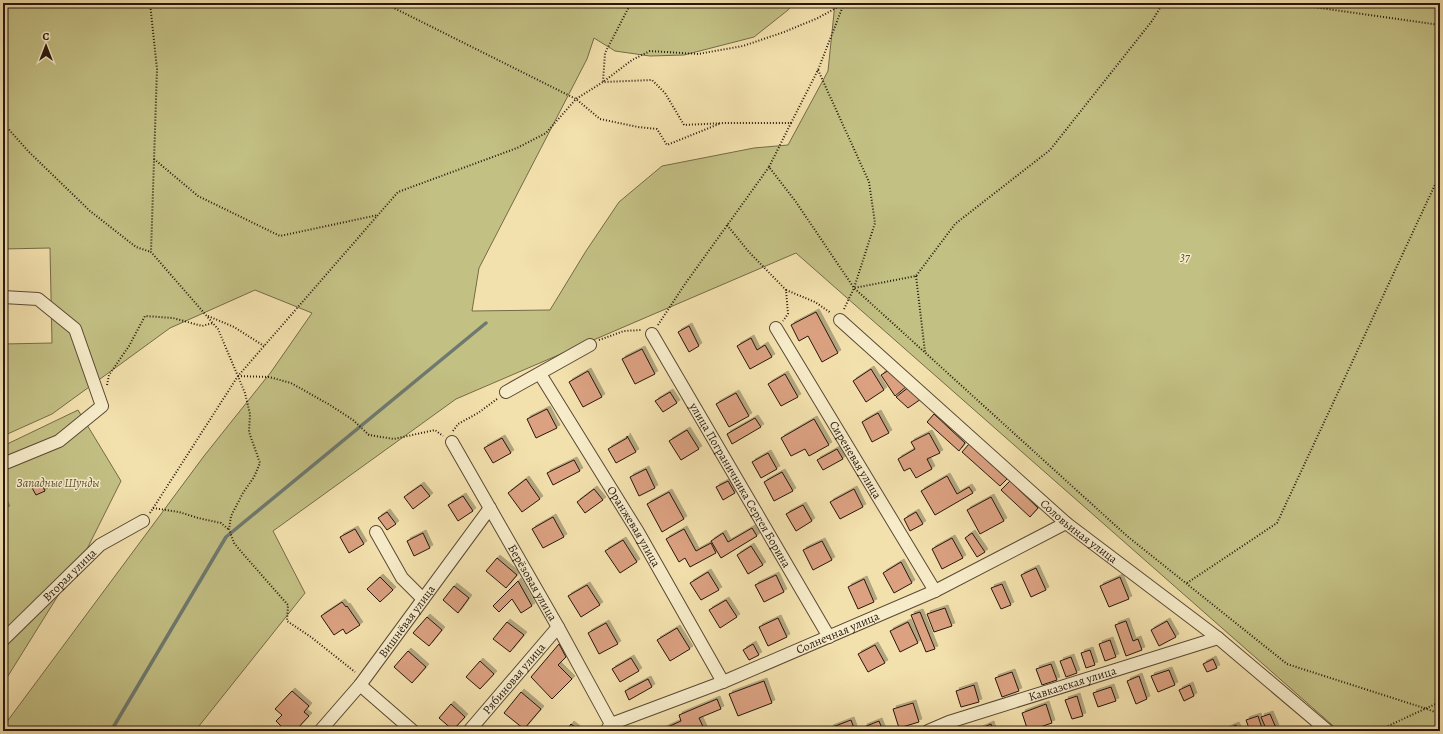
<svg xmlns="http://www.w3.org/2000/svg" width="1443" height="734" font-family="Alegreya,serif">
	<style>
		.green { fill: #c3c084; stroke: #756b48 }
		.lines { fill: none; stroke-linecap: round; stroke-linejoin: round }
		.stream { stroke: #6e7a70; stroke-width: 3.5 }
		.building { fill: #dba181; stroke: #27160d; filter: url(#shadow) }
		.minor-casing { stroke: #5a4935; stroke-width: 14 }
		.path { stroke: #27160d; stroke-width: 2; stroke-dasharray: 1 2; stroke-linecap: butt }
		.minor { stroke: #f7ecca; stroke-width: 12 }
		.labels { text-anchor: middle; stroke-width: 3; stroke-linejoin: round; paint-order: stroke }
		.park-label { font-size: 12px; font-style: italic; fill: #5e5237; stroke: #f7ecca }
		.street-label { font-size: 12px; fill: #27160d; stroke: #f7ecca }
	</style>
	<defs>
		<filter id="shadow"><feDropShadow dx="3" dy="-3" stdDeviation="0" flood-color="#0004"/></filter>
	</defs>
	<rect width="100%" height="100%" fill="#f3e1ad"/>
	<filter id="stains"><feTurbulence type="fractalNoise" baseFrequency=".005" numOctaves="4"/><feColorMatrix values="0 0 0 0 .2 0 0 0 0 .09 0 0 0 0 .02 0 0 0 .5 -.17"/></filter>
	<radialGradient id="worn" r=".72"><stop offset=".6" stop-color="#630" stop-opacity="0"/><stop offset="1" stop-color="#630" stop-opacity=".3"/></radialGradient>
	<path class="green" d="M3,3H794L788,10L754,37L684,55L650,56L615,51L594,38L587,59L479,268L472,311L550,310L586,251L619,202L662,166L754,148L788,145L828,71L835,3H1440V731H1339L796,253L456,399L273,531L305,593L195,731H3V727L204,456L271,372L312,313L255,290L170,328L52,414L3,436V344L52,343L50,248L3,249Z
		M78,410L121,481L87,549L3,684V446Z"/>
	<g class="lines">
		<path class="stream" d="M111,731L226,537L486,323"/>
	</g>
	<path class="building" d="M816,312L838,353L822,362L808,336L799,341L791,325Z
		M689,326L699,346L689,352L678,332Z
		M751,338L757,350L765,345L772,357L750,369L737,346Z
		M642,349L655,374L635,384L622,359Z
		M871,369L884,390L866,402L853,381Z
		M889,370L907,386L895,396L881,375Z
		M588,371L602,397L583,407L569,382Z
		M785,374L798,397L781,406L768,384Z
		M909,387L921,399L908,408L896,397Z
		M670,392L677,403L663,412L655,401Z
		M736,393L749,416L729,427L716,404Z
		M547,409L557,428L536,438L527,419Z
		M878,413L889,433L872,442L862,422Z
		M934,414L965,443L959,451L927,422Z
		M755,418L761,427L732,444L727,434Z
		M814,419L829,445L809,456L805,449L791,456L781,438Z
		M687,430L699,449L681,460L669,441Z
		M929,433L940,453L927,459L932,469L916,478L910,468L904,471L898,459L915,449L911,442Z
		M627,436L636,452L616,463L608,449L627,438Z
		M502,438L511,453L493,463L484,448Z
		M969,444L1007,479L1000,486L962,452Z
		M837,449L843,459L823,470L817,460Z
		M768,453L777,469L761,478L752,462Z
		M574,460L580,471L553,485L547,473Z
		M646,469L655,488L639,496L630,477Z
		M782,472L793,491L774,501L764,482Z
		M947,476L957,494L969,487L973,493L935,515L921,491Z
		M526,479L540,499L522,512L508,493Z
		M728,481L735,493L723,500L716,487Z
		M1010,481L1038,508L1030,517L1001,490Z
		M41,482L45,491L36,495L31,486Z
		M421,485L430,496L413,509L404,497Z
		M594,489L603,500L585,513L577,502Z
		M854,489L863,507L840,519L830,502Z
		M669,492L684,519L662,532L647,504Z
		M463,496L473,511L458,521L448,505Z
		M991,497L1004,521L980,534L967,510Z
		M3,501L7,509L3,511Z
		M803,505L812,521L796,531L786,514Z
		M387,512L396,524L387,530L378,518Z
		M916,512L923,524L910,531L904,519Z
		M553,517L564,537L543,548L532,529Z
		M752,528L757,536L721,558L711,541L723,533L728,542Z
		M355,529L364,544L349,553L340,537Z
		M684,529L696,551L711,543L716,553L690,567L685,558L679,562L666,539Z
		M423,533L430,548L414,556L407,541Z
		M972,533L985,552L977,557L965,538Z
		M952,538L963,558L942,569L932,549Z
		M623,540L637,562L620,573L605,551Z
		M822,541L832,560L813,570L803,550Z
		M751,546L763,565L748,574L737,555Z
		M497,558L517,575L506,588L486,571Z
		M901,562L912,583L894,593L883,573Z
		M1036,568L1046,590L1031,597L1021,575Z
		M708,572L719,590L701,600L690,583Z
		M776,575L784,592L764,602L755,585Z
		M380,577L393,590L380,602L367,589Z
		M1120,577L1129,599L1109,607L1100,586Z
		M864,579L874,602L858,609L848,587Z
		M518,581L532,606L521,613L512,599L499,612L493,606Z
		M1002,584L1011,605L1001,609L991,588Z
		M587,585L600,605L581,617L568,596Z
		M454,586L469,598L458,613L443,600Z
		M726,600L737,617L720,628L709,610Z
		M342,602L346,607L347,606L360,625L346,634L343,629L334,635L321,616Z
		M945,608L952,626L934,632L927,614Z
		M920,612L935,649L926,652L911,615Z
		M427,617L442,630L429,646L413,633Z
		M778,618L787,637L768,646L759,627Z
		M1126,621L1133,641L1138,639L1142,650L1126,656L1115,625Z
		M1167,621L1176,637L1159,646L1151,630Z
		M507,622L524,635L510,652L493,639Z
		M908,622L918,643L900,652L890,631Z
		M606,623L618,644L599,654L588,633Z
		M677,628L690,649L670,661L657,640Z
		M1110,640L1116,657L1105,661L1099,644Z
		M559,644L566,657L558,665L572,679L552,699L531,677Z
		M753,644L759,655L749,660L743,650Z
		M875,645L885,663L868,672L858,654Z
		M1090,650L1095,665L1086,668L1081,653Z
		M408,651L426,667L412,683L394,667Z
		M1071,657L1077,673L1066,677L1060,661Z
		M631,658L639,671L620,682L612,669Z
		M1213,659L1217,668L1207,672L1203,664Z
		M480,661L494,674L480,689L466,677Z
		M1051,664L1057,680L1042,685L1036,669Z
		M1169,670L1175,685L1158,692L1151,676Z
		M1012,672L1019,691L1002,697L995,678Z
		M1139,676L1147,699L1136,704L1127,681Z
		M648,679L652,687L629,700L625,691Z
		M764,681L772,703L738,716L729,694Z
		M974,685L979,702L961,707L956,691Z
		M1190,685L1194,696L1184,701L1179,690Z
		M1111,687L1116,701L1098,707L1093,693Z
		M292,691L309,706L304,712L309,716L295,731H286L276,721L282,715L275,709Z
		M521,692L541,709L524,729L504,713Z
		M1077,696L1083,716L1072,719L1065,700Z
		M717,699L721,709L699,718L705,731H662L661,730L681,721L679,715Z
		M913,703L919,722L899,728L893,709Z
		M451,704L465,717L453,730L439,718Z
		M1046,704L1052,723L1028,731L1022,713Z
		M1270,714L1276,728L1267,731L1261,717Z
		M1258,716L1263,731H1250L1246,720Z
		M851,720L855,731H831L830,728Z
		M879,721L883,731H866L864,727Z
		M571,724L580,731H566Z
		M991,724L993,731H975Z
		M1236,725L1239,731H1222Z"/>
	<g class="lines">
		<g class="minor-casing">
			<g id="minor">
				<path d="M3,297L38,299L75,329L102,406L59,441L3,464"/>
				<path id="s1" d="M840,320L1066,523L1218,638L1328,731"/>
				<path id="s2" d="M776,328L935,591"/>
				<path id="s3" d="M652,334L829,637"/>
				<path id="s4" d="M540,374L638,532L723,682"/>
				<path d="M506,392L590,345"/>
				<path id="s5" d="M452,442L558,627L611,724"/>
				<path d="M376,532L402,578L423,599"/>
				<path id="s6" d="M3,640L100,545L143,521"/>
				<path d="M360,685L413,731"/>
				<path id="s7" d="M320,731L360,685L490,508"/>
				<path id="s8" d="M469,731L558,627"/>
				<path id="s9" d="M606,731L611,724L723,682L935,591L1066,523"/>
				<path id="s10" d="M928,731L949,722L1218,638"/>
			</g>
		</g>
		<path class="path" d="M150,3L157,69L151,252L218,329L245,393L250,414L249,432L260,463L254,477L243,493L231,516L229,529L234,543L244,555L288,605L287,621L311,637L355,672
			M384,3L576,99L600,119L638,127L657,129L667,145L719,124
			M631,3L605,53L603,82L632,60L650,51L698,54L743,46L784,32L818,18L843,4V3
			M1285,3L1440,25
			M818,70L869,182L875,223L854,288
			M3,123L29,152L90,211L136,247L151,252
			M791,123L818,70L843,6
			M154,159L198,196L280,236L378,215
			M727,225L749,252L786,290L788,314L783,321
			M916,276L925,352
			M786,290L815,302L831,313
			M844,309L854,288L916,276L955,224L1050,150L1152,21L1163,3
			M208,316L234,327L264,346
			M658,325L685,284L769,167
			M599,340L624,331L641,330
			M238,376L269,377L291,383L330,405L353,420L369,435L394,439L435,430L443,436
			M107,385L109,375L129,346L145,316L173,318L202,326L213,323
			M453,431L458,424L478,413L497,399
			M153,508L179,512L198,518L221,523L228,529
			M150,513L238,376L398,192L517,148L546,133L576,99L603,82L652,80L665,93L684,125L725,123H791L769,167L796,202L854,288L1127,536L1287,664L1427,709L1440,714
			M1187,583L1277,523L1440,174
			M1377,731L1440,702"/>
		<use href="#minor" class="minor"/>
	</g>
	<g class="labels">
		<g class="park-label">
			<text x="1185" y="261">37</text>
			<text x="58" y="487">Западные Шунды</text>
		</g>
		<g class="street-label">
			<text dy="4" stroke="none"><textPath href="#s2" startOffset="154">Сиреневая улица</textPath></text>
			<text dy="4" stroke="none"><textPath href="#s3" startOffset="175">улица Пограничника Сергея Борина</textPath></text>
			<text dy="4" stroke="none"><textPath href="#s4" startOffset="179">Оранжевая улица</textPath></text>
			<text dy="4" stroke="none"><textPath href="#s1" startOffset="319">Соловьиная улица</textPath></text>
			<text dy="4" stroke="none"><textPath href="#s6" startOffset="93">Вторая улица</textPath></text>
			<text dy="4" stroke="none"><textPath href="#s5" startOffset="162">Берёзовая улица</textPath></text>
			<text dy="4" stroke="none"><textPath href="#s7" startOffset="140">Вишнёвая улица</textPath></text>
			<text dy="4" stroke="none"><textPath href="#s9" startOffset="253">Солнечная улица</textPath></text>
			<text dy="4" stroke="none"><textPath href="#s8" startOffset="69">Рябиновая улица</textPath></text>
			<text dy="4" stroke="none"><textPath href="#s10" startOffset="152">Кавказская улица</textPath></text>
		</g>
	</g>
	<rect width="1443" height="734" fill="none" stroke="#f3e1ad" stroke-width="16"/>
	<rect x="4" y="4" width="1435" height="726" fill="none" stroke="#27160d" stroke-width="2"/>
	<rect x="8" y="8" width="1427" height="718" fill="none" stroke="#27160d"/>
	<g transform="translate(46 46)" stroke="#f7ecca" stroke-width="3" paint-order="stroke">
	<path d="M0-3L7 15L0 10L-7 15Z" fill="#27160d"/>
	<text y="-6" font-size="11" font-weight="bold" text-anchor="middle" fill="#27160d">С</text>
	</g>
	<rect width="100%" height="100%" filter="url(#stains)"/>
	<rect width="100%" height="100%" fill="url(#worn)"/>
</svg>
